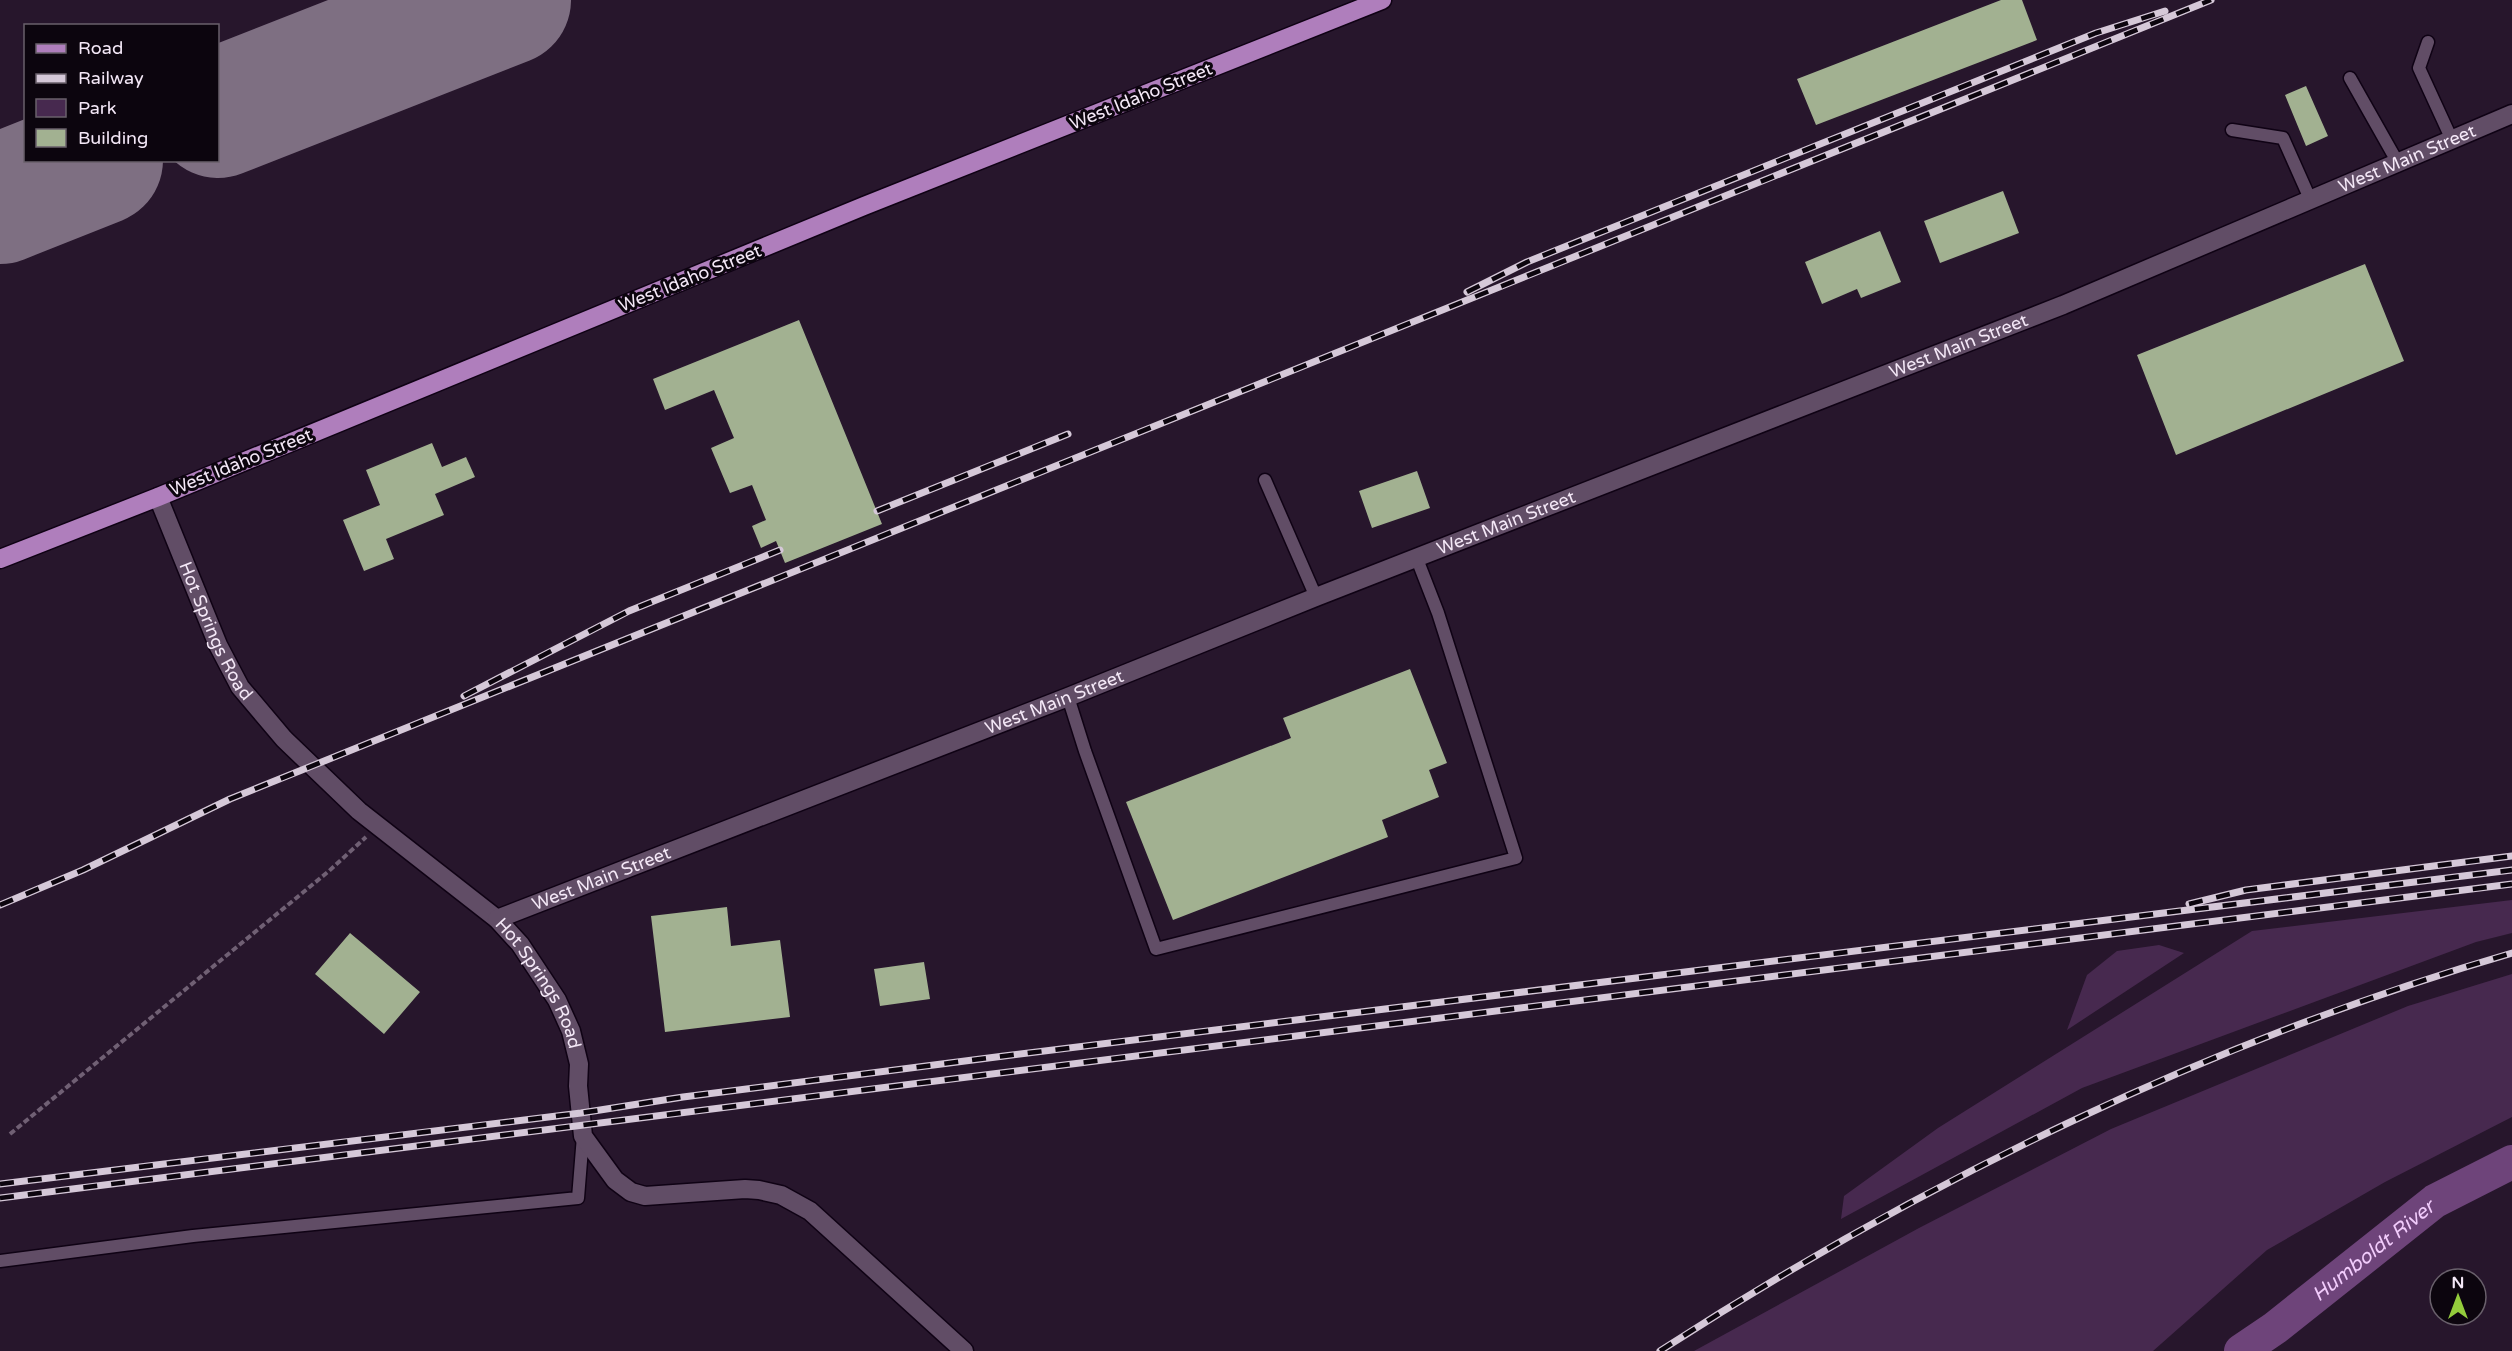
<svg xmlns="http://www.w3.org/2000/svg" width="2512" height="1351" font-family="'Varela Round',sans-serif">
	<style>
		.green { fill: #47294f }
		.lines { fill: none; stroke-linecap: round; stroke-linejoin: round }
		.river { stroke: #6e447a; stroke-width: 34 }
		.runway { stroke: #7e6f82; stroke-width: 130 }
		.building { fill: #a2b191 }
		.lane-casing { stroke: #0f0214; stroke-width: 15 }
		.street-casing { stroke: #0f0214; stroke-width: 21 }
		.primary-casing { stroke: #0f0214; stroke-width: 21 }
		.path { stroke: #706074; stroke-width: 4; stroke-dasharray: 6 3; stroke-linecap: butt }
		.lane { stroke: #614d66; stroke-width: 12 }
		.street { stroke: #614d66; stroke-width: 18 }
		.primary { stroke: #af7ebc; stroke-width: 18 }
		.rail-casing { stroke: #d5c8d8; stroke-width: 7 }
		.rail { stroke: #0c050e; stroke-width: 4.5; stroke-dasharray: 14; stroke-linecap: butt }
		.labels { text-anchor: middle; stroke-width: 6; stroke-linejoin: round; paint-order: stroke }
		.street-label { font-size: 18px; fill: #f4e8f7; stroke: #0c050e }
		.water-label { font-size: 20px; font-style: italic; fill: #f2ccfc; stroke: #0c050e }
	</style>
	<rect width="100%" height="100%" fill="#27162c"/>
	<path class="green" d="M2512,900V933L2476,942L2082,1088L1841,1219L1844,1196L1938,1128L2252,931Z
		M2159,945L2184,953L2067,1030L2087,975L2117,951Z
		M2512,974V1117L2385,1182L2267,1250L2153,1351H1694L1919,1228L2111,1129L2408,1006Z"/>
	<g class="lines">
		<path class="river" id="s1" d="M2241,1351L2275,1328L2435,1201L2512,1162"/>
		<path class="runway" d="M218,113L506,0
			M0,199L98,160"/>
	</g>
	<path class="building" d="M2001,0H2022L2037,40L1816,125L1797,79Z
		M2306,86L2328,136L2306,146L2285,95Z
		M2003,191L2019,233L1940,263L1924,221Z
		M1880,231L1901,282L1861,298L1857,289L1822,304L1805,262Z
		M2365,264L2404,361L2176,455L2137,355Z
		M799,320L882,524L785,563L776,541L761,548L752,526L766,520L752,485L730,493L711,448L734,438L714,390L665,410L653,379Z
		M432,443L442,467L466,457L475,477L435,494L444,515L386,539L394,559L364,571L343,520L380,505L366,470Z
		M1417,471L1430,508L1372,528L1359,491Z
		M1410,669L1447,763L1429,770L1439,797L1382,820L1388,837L1173,920L1126,802L1291,738L1283,718Z
		M727,907L731,946L780,940L790,1017L665,1032L651,916Z
		M350,933L420,992L384,1034L315,974Z
		M924,962L930,999L880,1006L874,969Z"/>
	<g class="lines">
		<g class="lane-casing">
			<path id="lane" d="M2428,42L2419,68L2452,140
				M2350,78L2398,163
				M2232,130L2283,138L2311,201
				M1265,480L1316,597
				M1068,697L1085,751L1156,949L1516,858L1438,613L1417,559
				M0,1261L193,1236L578,1198L583,1136"/>
		</g>
		<g class="street-casing">
			<g id="street">
				<path id="s2" d="M158,497L218,645L240,687L284,739L359,811L497,919L520,944L557,1000L571,1031L579,1064L578,1086L583,1136L615,1180L631,1192L645,1196L745,1189L759,1190L781,1195L810,1211L964,1351"/>
				<path id="s3" d="M497,919L1068,697L1316,597L2063,305L2512,114"/>
			</g>
		</g>
		<g class="primary-casing">
			<path id="primary" d="M0,559L158,497L864,206L1382,0"/>
		</g>
		<path class="path" d="M10,1134L329,871L366,837"/>
		<use href="#lane" class="lane"/>
		<use href="#street" class="street"/>
		<use href="#primary" class="primary"/>
		<g class="rail-casing">
			<path id="rail" d="M1467,292L1527,262L2096,33L2165,11
				M877,511L1068,434
				M464,696L629,611L780,550
				M2189,904L2246,890L2512,856
				M0,905L83,870L230,799L2211,0
				M0,1184L581,1113L683,1097L1004,1056L2512,870
				M0,1198L2512,884
				M1660,1351C1922,1182 2212,1040 2512,953"/>
		</g>
		<use href="#rail" class="rail"/>
	</g>
	<g class="labels">
		<g class="street-label">
			<text transform="translate(1141 96) rotate(-22)" y="6">West Idaho Street</text>
			<text dy="6" stroke="none"><textPath href="#s3" startOffset="2056">West Main Street</textPath></text>
			<text transform="translate(690 278) rotate(-22)" y="6">West Idaho Street</text>
			<text dy="6" stroke="none"><textPath href="#s3" startOffset="1570">West Main Street</textPath></text>
			<text transform="translate(241 462) rotate(-22)" y="6">West Idaho Street</text>
			<text dy="6" stroke="none"><textPath href="#s3" startOffset="1084">West Main Street</textPath></text>
			<text dy="6" stroke="none"><textPath href="#s2" startOffset="146">Hot Springs Road</textPath></text>
			<text dy="6" stroke="none"><textPath href="#s3" startOffset="598">West Main Street</textPath></text>
			<text dy="6" stroke="none"><textPath href="#s3" startOffset="112">West Main Street</textPath></text>
			<text dy="6" stroke="none"><textPath href="#s2" startOffset="632">Hot Springs Road</textPath></text>
		</g>
		<g class="water-label">
			<text dy="7" stroke="none"><textPath href="#s1" startOffset="166">Humboldt River</textPath></text>
		</g>
	</g>
	<rect x="24" y="24" width="195" height="138" fill="#0c050e" stroke="#69606b" stroke-width="1.5"/>
	<rect x="36" y="44" width="30" height="9" fill="#af7ebc" stroke="#69606b" stroke-width="1.5"/>
	<text x="78" y="54" font-size="18" fill="#f4e8f7">Road</text>
	<rect x="36" y="74" width="30" height="9" fill="#d5c8d8" stroke="#69606b" stroke-width="1.5"/>
	<text x="78" y="84" font-size="18" fill="#f4e8f7">Railway</text>
	<rect x="36" y="99" width="30" height="18" fill="#47294f" stroke="#69606b" stroke-width="1.5"/>
	<text x="78" y="114" font-size="18" fill="#f4e8f7">Park</text>
	<rect x="36" y="129" width="30" height="18" fill="#a2b191" stroke="#69606b" stroke-width="1.5"/>
	<text x="78" y="144" font-size="18" fill="#f4e8f7">Building</text>
	<g transform="translate(2458 1297)"><circle r="28" fill="#0c050e" stroke="#69606b" stroke-width="1.5"/>
	<path d="M0-4.5L10 22L0 15L-10 22Z" fill="#94cc3c"/>
	<text y="-9" font-size="16" font-weight="bold" text-anchor="middle" fill="#f4e8f7">N</text>
	</g>
</svg>
